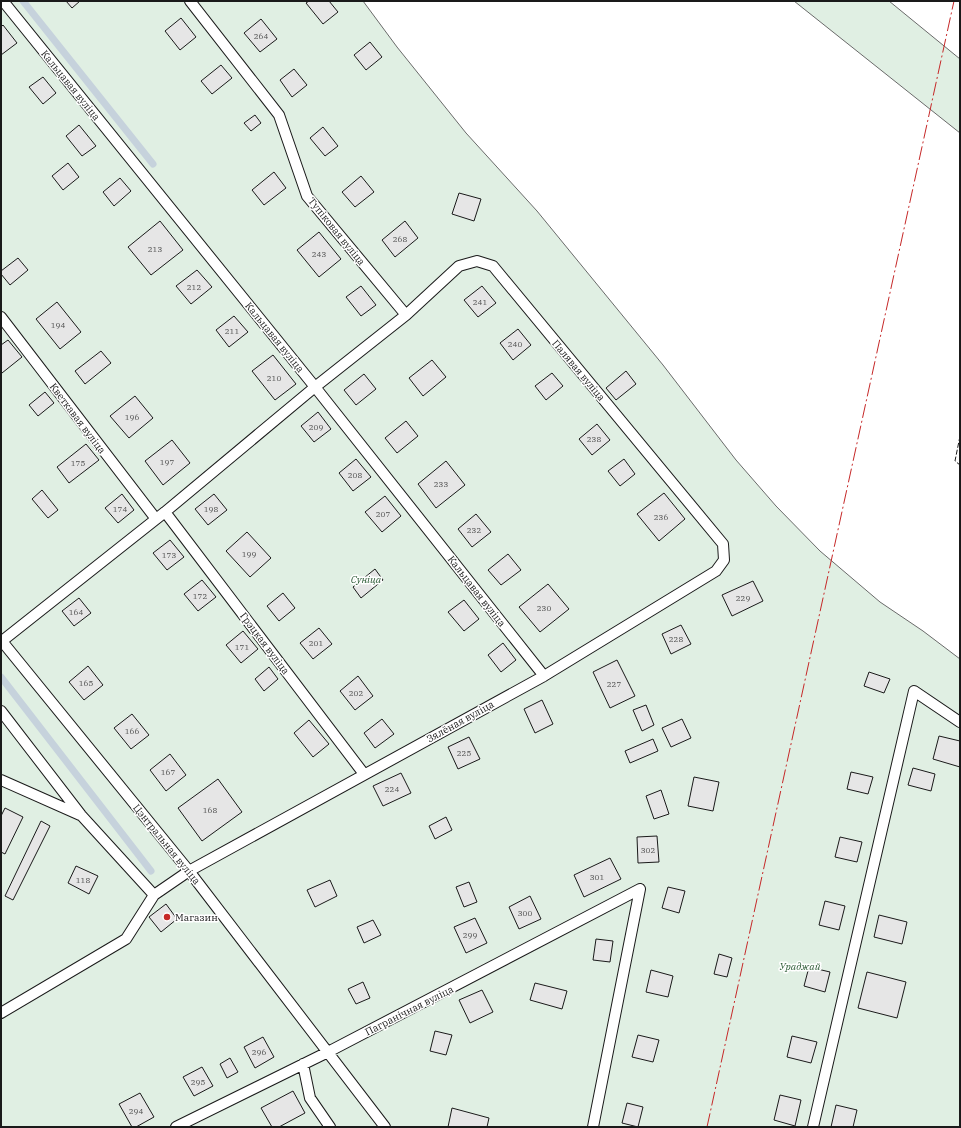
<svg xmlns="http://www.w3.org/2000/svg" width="961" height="1128" font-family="'IBM Plex Serif',serif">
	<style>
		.green { fill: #e0efe3; stroke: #6a6a6a }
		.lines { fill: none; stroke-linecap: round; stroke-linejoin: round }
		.stream { stroke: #c6d2dc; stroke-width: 7 }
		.building { fill: #e6e6e6; stroke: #1a1a1a }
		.lane-casing { stroke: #1a1a1a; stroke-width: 12 }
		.lane { stroke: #fff; stroke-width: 10 }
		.fence { stroke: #1a1a1a; stroke-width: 1; stroke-dasharray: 5 2; stroke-linecap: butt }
		.power { stroke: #c62828; stroke-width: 1; stroke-dasharray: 14 3 2 3; stroke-linecap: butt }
		.poi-dot { fill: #c62828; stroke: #fff; stroke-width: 1.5 }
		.labels { text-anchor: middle; stroke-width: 3; stroke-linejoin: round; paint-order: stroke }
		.number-label { font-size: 8px; fill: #4d4d4d }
		.street-label { font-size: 10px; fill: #1a1a1a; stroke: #fff }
		.park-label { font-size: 10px; font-style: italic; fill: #2b5a34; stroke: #fff }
		.poi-label { font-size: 10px; fill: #1a1a1a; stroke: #fff; text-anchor: start }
	</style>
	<rect width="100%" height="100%" fill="#fff"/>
	<path class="green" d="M1,1H363L397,47L466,133L537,211L663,365L736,460L776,506L820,551L880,602L923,631L960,659V1127H1Z
		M794,1H889L960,59V133Z"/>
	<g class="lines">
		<path class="stream" d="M23,1L153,164
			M1,677L151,871"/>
	</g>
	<path class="building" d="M66,1H80L72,8Z
		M309,1H329L338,12L323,24L306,3Z
		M181,18L196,37L180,50L165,31Z
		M261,19L277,39L260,52L244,33Z
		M3,25L17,43L1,55V27Z
		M370,42L382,57L366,70L354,55Z
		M221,65L232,78L212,94L201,81Z
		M294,69L307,85L292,97L280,80Z
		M43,77L56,93L43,104L29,87Z
		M255,115L261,123L251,131L244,123Z
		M79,125L96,146L82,156L66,136Z
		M323,127L338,146L325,156L310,138Z
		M68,163L79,177L63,190L52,176Z
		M274,172L286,188L264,205L252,190Z
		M361,176L374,192L355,207L342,192Z
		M120,178L131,191L114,206L103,192Z
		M459,193L481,199L474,221L452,214Z
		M160,221L183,250L151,275L128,247Z
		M405,221L418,238L395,257L382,240Z
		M319,232L341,259L319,277L297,250Z
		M18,258L28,270L10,285L1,274V271Z
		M197,270L212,287L191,304L176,286Z
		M361,286L376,305L361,316L346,297Z
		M482,286L496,303L478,317L464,300Z
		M57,302L81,332L60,349L36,319Z
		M234,316L248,332L229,347L216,330Z
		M518,329L531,345L513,360L500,343Z
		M8,340L22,357L2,373L1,371V345Z
		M101,351L111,363L85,384L75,371Z
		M273,355L296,384L275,400L252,371Z
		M432,360L446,377L423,396L409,378Z
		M626,371L636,384L616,400L606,388Z
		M552,373L563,386L546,400L535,386Z
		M364,374L376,389L356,405L344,390Z
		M45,392L54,403L38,416L29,405Z
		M135,396L153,418L129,438L110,416Z
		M318,412L331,429L314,442L301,426Z
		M406,421L418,436L397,453L385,438Z
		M597,424L610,440L592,455L579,439Z
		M172,440L190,463L163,485L145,461Z
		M86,444L99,460L69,483L57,467Z
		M356,459L371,477L353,491L339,473Z
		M624,459L635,474L620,486L608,471Z
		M446,461L465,485L436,508L418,484Z
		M42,490L58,510L48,518L32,499Z
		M664,493L685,519L659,541L637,514Z
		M122,494L134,510L118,523L105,508Z
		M214,494L227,510L208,525L195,509Z
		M385,496L401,516L382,532L365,512Z
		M476,514L491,532L472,547L458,529Z
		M247,532L271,558L250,577L226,551Z
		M170,540L184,557L167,570L153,553Z
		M508,554L521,570L501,585L488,570Z
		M375,569L383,580L361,598L353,587Z
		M202,580L216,597L198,611L184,594Z
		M753,581L763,601L732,616L722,595Z
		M548,584L569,609L540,632L519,607Z
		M283,593L295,608L279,621L267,606Z
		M79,598L91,613L74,626L62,611Z
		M464,600L479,619L464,631L448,612Z
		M681,625L691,644L671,654L662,634Z
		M319,628L332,644L313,659L300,643Z
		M243,631L258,649L241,663L226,645Z
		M503,643L516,660L501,672L488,655Z
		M617,660L635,696L610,708L593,672Z
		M88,666L103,685L84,700L69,682Z
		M269,667L278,679L264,691L255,679Z
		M869,672L890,679L884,693L864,686Z
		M358,676L373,696L355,710L340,691Z
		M542,700L553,724L535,733L524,709Z
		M646,705L654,725L642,731L633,710Z
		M132,714L149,735L131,749L114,728Z
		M382,719L394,734L375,748L364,733Z
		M682,719L691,738L671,747L662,728Z
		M309,720L329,744L313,757L294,733Z
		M939,736L960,741V767L933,759Z
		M469,737L480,759L458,769L448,747Z
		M653,739L658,751L630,763L625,751Z
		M170,754L186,775L166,791L150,770Z
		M913,768L935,774L931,791L908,785Z
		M851,772L873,777L868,794L847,789Z
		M401,773L411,793L383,806L373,786Z
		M694,777L719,782L713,811L688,806Z
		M218,779L242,812L202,841L178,808Z
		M661,790L669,814L654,819L646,796Z
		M5,808L23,817L5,854L1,852V816Z
		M446,817L452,830L435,839L429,826Z
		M41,821L50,826L13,900L5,896Z
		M657,836L659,862L638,863L637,837Z
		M840,837L862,842L857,862L835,857Z
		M610,858L621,879L584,897L574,875Z
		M76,866L98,876L89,894L68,883Z
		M330,880L337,896L315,907L307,890Z
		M469,882L477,902L464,907L456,887Z
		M668,887L685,891L679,913L662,908Z
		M530,896L541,919L519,929L509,907Z
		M825,901L845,906L839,930L819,925Z
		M166,904L177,919L161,932L149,917Z
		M879,915L907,922L902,944L874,937Z
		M475,918L487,943L466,953L454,927Z
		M373,920L381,935L364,943L357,927Z
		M596,939L613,941L610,962L593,960Z
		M719,954L732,958L727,977L714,974Z
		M809,967L830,972L825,992L804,986Z
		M651,970L673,976L668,997L646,992Z
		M867,972L906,982L897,1018L858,1008Z
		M363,982L370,998L356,1004L348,989Z
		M535,983L567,991L562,1009L530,1000Z
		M482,990L493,1012L470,1023L459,1000Z
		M435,1031L452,1035L446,1055L430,1051Z
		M638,1035L659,1040L653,1062L632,1057Z
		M792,1036L817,1042L811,1063L787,1057Z
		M263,1037L274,1057L255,1068L244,1047Z
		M230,1058L238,1072L227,1078L220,1064Z
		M202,1067L213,1086L194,1096L183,1077Z
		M293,1091L305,1113L279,1127H272L261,1108Z
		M140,1093L154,1117L136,1127H132L119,1104Z
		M780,1095L801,1100L795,1126L774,1120Z
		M627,1103L643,1107L638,1127L622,1123Z
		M836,1105L857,1110L853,1127H831Z
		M452,1108L489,1118L487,1127H448Z"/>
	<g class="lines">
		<g class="lane-casing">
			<path id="lane" d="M3,1L315,387L544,676
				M190,1L279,115L307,196L406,315
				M1,317L156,519
				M165,512L364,774
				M1,640L189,871L385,1127
				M2,641L165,512L315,387L406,315L459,266L477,261L493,266L723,544L724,560L716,571L544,676L189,871L154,895
				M1,711L81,815L154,895L126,939L1,1013
				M1,780L80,815
				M303,1064L310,1098L330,1127
				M176,1127L328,1052L640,889
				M593,1127L640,889
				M813,1127L914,691L960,722"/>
		</g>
		<use href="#lane" class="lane"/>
		<path class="fence" d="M960,436L955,461L960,465"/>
		<path class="power" d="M707,1127L954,1"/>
	</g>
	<circle class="poi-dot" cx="167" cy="917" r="4"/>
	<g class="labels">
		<g class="number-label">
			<text x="261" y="39">264</text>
			<text x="400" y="242">268</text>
			<text x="155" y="252">213</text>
			<text x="319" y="257">243</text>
			<text x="194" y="290">212</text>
			<text x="480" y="305">241</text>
			<text x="58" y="328">194</text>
			<text x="232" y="334">211</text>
			<text x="515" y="347">240</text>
			<text x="274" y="381">210</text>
			<text x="132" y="420">196</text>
			<text x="316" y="430">209</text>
			<text x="594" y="442">238</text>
			<text x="167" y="465">197</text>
			<text x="78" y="466">175</text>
			<text x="355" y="478">208</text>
			<text x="441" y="487">233</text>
			<text x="120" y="512">174</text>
			<text x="211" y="512">198</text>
			<text x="383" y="517">207</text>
			<text x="661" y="520">236</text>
			<text x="474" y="533">232</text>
			<text x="249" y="557">199</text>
			<text x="169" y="558">173</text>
			<text x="200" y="599">172</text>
			<text x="743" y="601">229</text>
			<text x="544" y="611">230</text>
			<text x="76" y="615">164</text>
			<text x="676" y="642">228</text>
			<text x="316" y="646">201</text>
			<text x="242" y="650">171</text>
			<text x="86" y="686">165</text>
			<text x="614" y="687">227</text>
			<text x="356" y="696">202</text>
			<text x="132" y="734">166</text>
			<text x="464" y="756">225</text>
			<text x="168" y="775">167</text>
			<text x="392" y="792">224</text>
			<text x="210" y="813">168</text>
			<text x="648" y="853">302</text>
			<text x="597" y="880">301</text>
			<text x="83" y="883">118</text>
			<text x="525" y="916">300</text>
			<text x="470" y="938">299</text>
			<text x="259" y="1055">296</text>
			<text x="198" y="1085">295</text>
			<text x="136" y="1114">294</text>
		</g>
		<g class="street-label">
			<text transform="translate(71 85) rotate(51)" y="4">Кальцавая вуліца</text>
			<text transform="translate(337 231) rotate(51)" y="4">Тупіковая вуліца</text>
			<text transform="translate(275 337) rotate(51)" y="4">Кальцавая вуліца</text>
			<text transform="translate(579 370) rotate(50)" y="4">Палявая вуліца</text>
			<text transform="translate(78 418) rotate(53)" y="4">Кветкавая вуліца</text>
			<text transform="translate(477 591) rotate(52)" y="4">Кальцавая вуліца</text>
			<text transform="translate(265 643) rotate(53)" y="4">Грэцкая вуліца</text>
			<text transform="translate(460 721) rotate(-29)" y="4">Зялёная вуліца</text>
			<text transform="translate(167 844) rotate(51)" y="4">Цэнтральная вуліца</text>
			<text transform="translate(409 1010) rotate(-27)" y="4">Пагранічная вуліца</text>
		</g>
		<g class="park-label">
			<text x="366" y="583">Суніца</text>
			<text x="800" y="970">Ураджай</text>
		</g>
		<g class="poi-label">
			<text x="175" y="921">Магазин</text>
		</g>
	</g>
	<rect width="961" height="1128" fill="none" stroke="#1a1a1a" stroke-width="4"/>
</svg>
